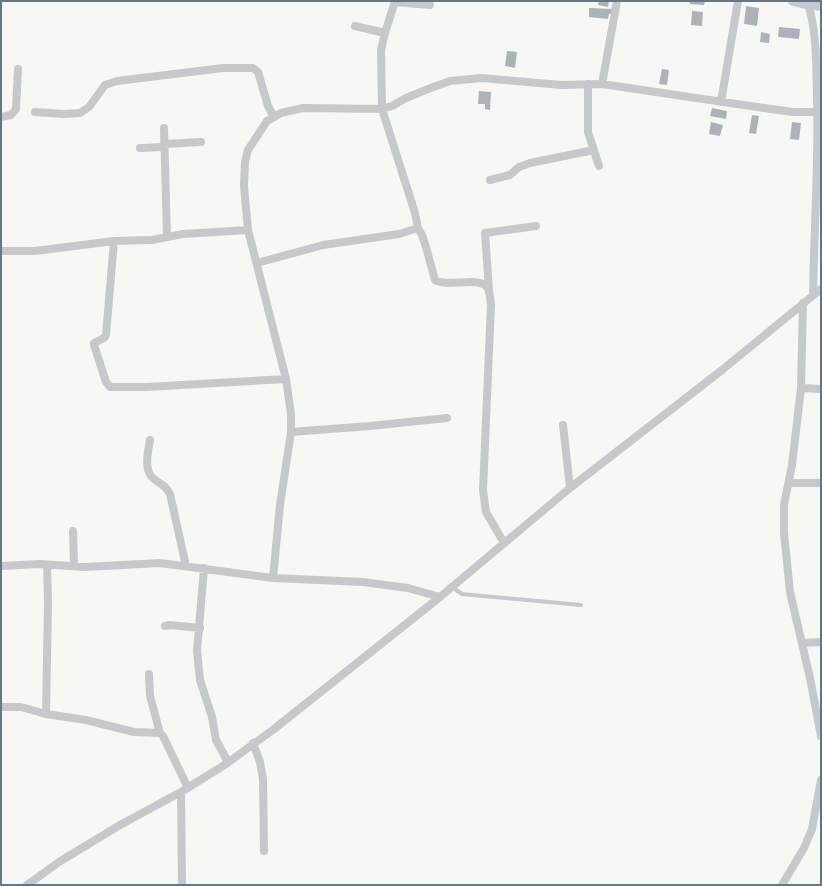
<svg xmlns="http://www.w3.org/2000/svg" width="822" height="886" font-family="'Exo 2',sans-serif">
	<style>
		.building { fill: #abb3b9 }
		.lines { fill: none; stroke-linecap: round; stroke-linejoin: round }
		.service { stroke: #c5c9cc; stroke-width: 4 }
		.minor { stroke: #c5c9cc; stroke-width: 8 }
		.tertiary { stroke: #c5c9cc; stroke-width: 10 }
	</style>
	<rect width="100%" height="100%" fill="#f7f8f4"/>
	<path class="building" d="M599,1H609L608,7L598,5Z
		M690,1H705L704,5L690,4Z
		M746,6L759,8L757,26L744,24Z
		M589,8L613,9V14H609L608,19L589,17Z
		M692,11L703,12L702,26L691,25Z
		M779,27L800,29L799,39L778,37Z
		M761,32L770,34L769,43L760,42Z
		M507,51L517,52L515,68L505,66Z
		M662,69L669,70L667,85L659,84Z
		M479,91L491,92L490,110L485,109V104H478Z
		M712,108L727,111L726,119L710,116Z
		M752,115L759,116L756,134L749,133Z
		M711,122L723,125L720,136L709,134Z
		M792,122L801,123L799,140L790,139Z"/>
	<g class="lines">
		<path class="service" d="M452,587L462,594L581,605"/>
		<path class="minor" d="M395,1L385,33L381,50L382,109L415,213L418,228
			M395,2L430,5
			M808,4C817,32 816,65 817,95C819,162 814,228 813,295
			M355,26L385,33
			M588,84V132L599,166
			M602,84L617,1
			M721,102L738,1
			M35,112L64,114L80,113L89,107L105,85L117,81L223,68H253L258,72L268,106L274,117
			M1,117L11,115L16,109L18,69
			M164,128L167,237
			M164,144L201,142
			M140,148L164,147
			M490,180L510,175L519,167L530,163L594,150
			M114,241L106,335L104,338L94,343V345L106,382L110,387H146L286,379
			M1,251H35L114,241L152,240L183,234L248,230
			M257,263L323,245L399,234L418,228L422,235L426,247L435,280C447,288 478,276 487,287C490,291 490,299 491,305L483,490L486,512L504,543
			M489,290L485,233L536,226
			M803,303L801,388L792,465L784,505V533L790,592L810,678L821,736
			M801,388L821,389
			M563,425L570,488
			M291,432L370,426L447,418
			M150,440C148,451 143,471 154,479C161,484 166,486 170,494L186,566
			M789,483H821
			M73,531L74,566
			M1,566L40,564L85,567L160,563L273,578L363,582L408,588L440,597
			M204,568L197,651L200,680L212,717L216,740L228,762
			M273,578L280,505L291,432V414L286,379L248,230L244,186L245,162L248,150L267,121L281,113L303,108L382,109L392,106L406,98L428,89L450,81L482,78L561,85L602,84L764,108L793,112H821
			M165,626L170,625L200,628
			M802,643L821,642
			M149,674L150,696L160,733
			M1,707H21L46,714L86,720L134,732L160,733L163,736L188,788
			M46,714L48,603L47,565
			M253,743L260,762L263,779L264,851
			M181,792L182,885
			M27,885L59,862L120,825L181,792L226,764L274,729L440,597L570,488L722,370L821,289
			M782,885L804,848L812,829L821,780"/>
		<path class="tertiary" d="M793,1L801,3L821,6"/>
	</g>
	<rect width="822" height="886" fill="none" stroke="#657787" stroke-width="4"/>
</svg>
